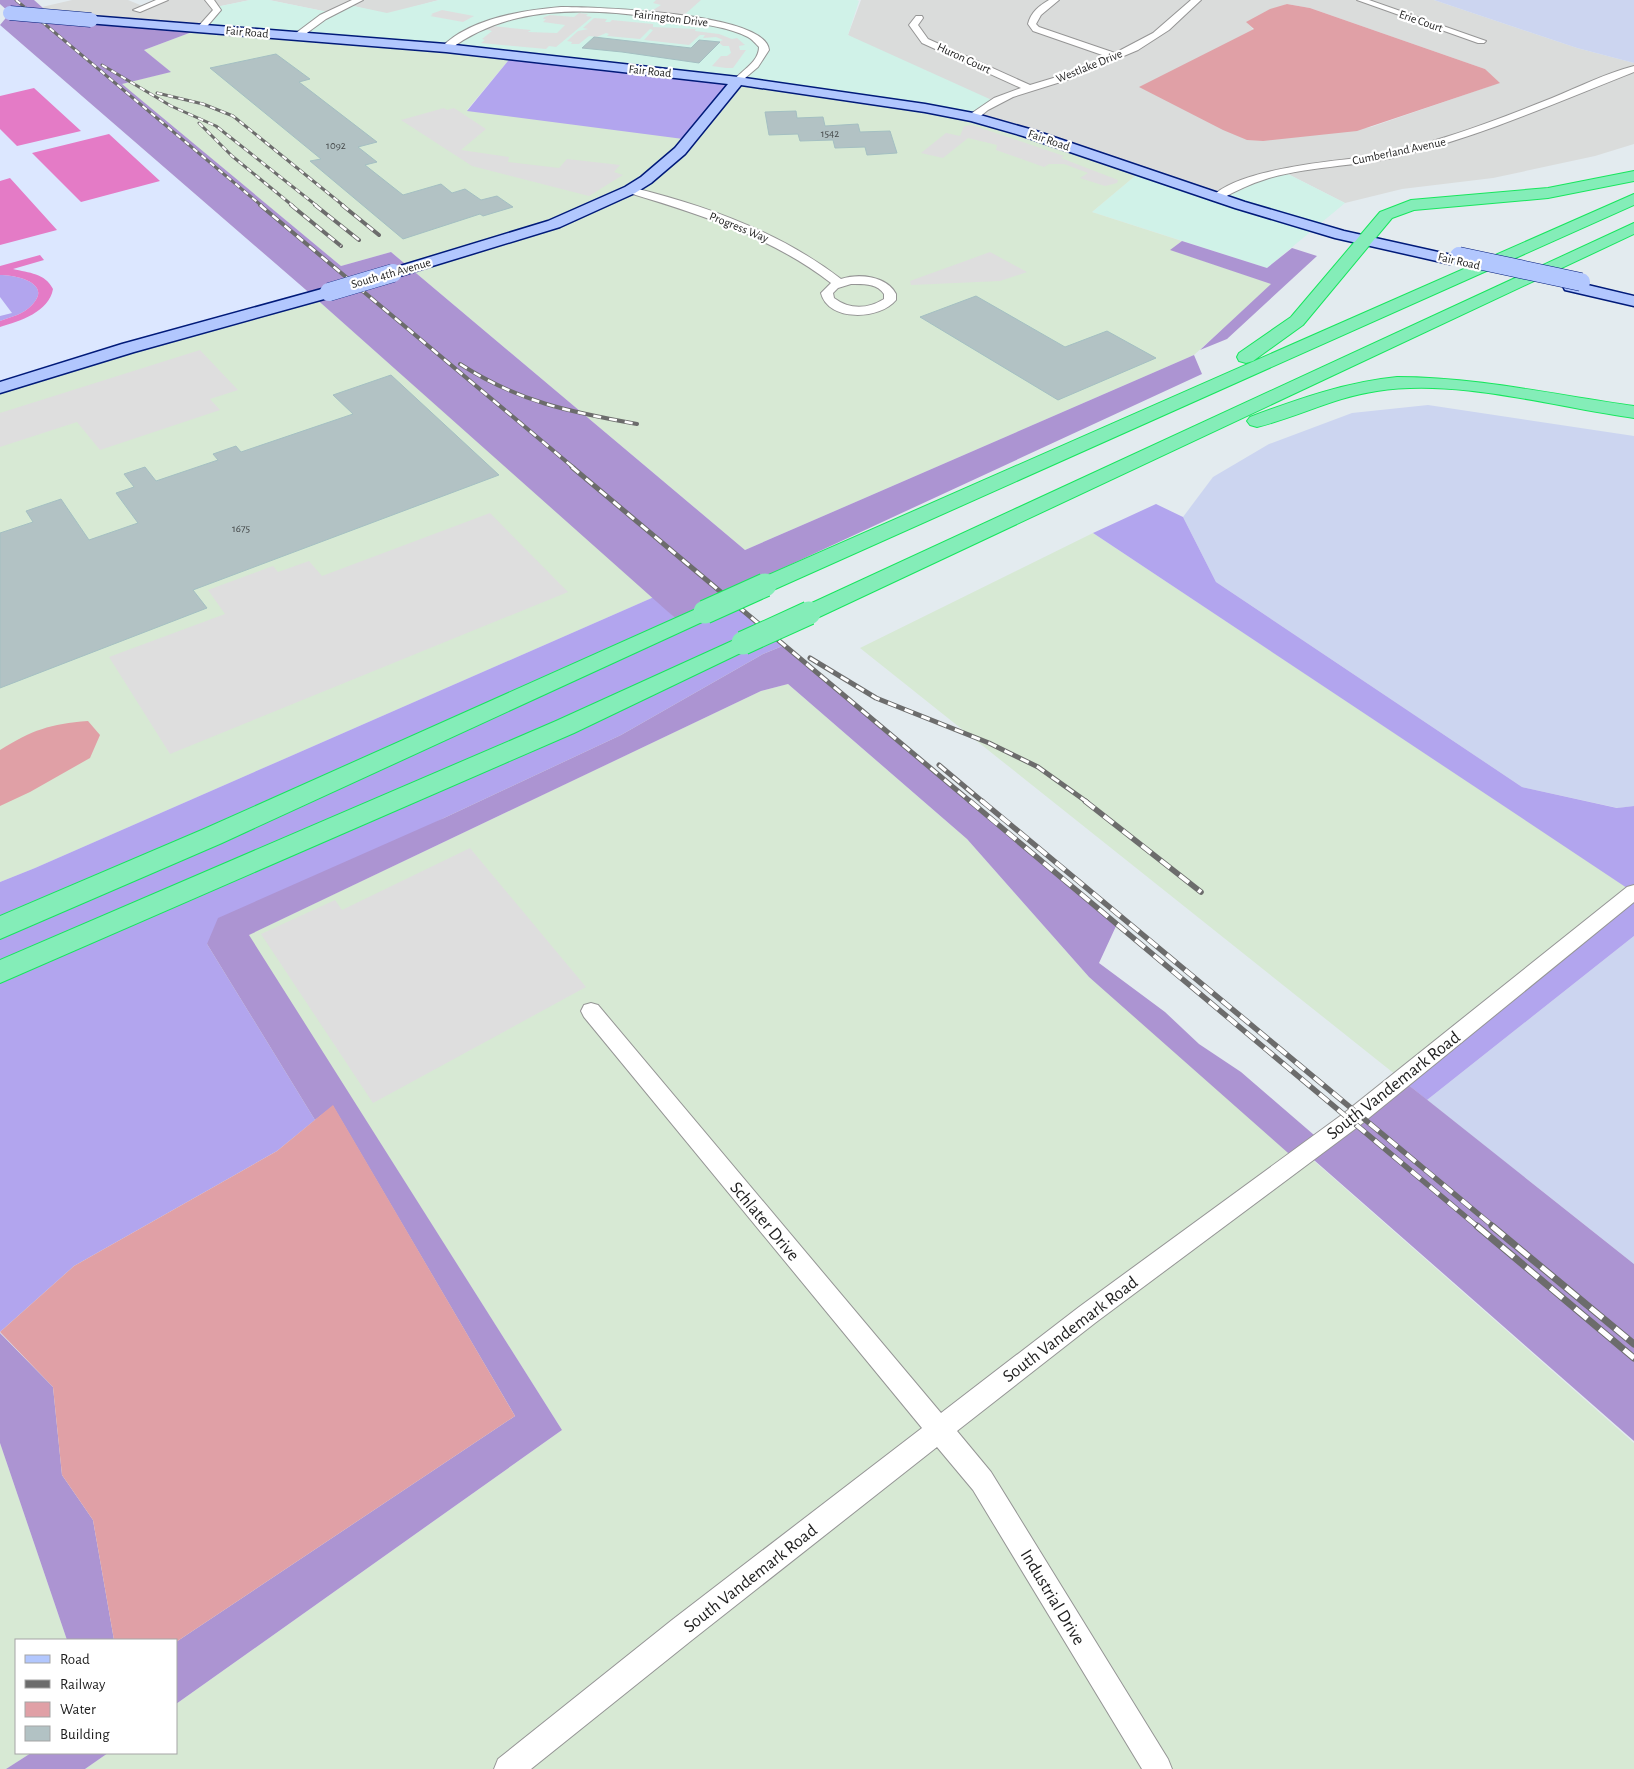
<svg xmlns="http://www.w3.org/2000/svg" width="1634" height="1769" font-family="'Alegreya Sans',sans-serif">
	<style>
		.residential { fill: #dadcdb; fill-rule: evenodd }
		.commercial { fill: #d0f2e8 }
		.industrial { fill: #d7e9d4 }
		.education { fill: #dce7ff }
		.farmland { fill: #ccd5f0 }
		.grass { fill: #b2a5ee }
		.forest { fill: #ac94d2 }
		.pitch { fill: #e47bc6 }
		.parking { fill: #dedede }
		.water { fill: #e0a0a6 }
		.building { fill: #b2c2c4; stroke: #a4bfc2 }
		.lines { fill: none; stroke-linecap: round; stroke-linejoin: round }
		.street-casing { stroke: #959595; stroke-width: 2 }
		.secondary-casing { stroke: #001a79; stroke-width: 3 }
		.highway-casing { stroke: #17e65d; stroke-width: 2 }
		.street { fill: #fff; fill-rule: evenodd }
		.secondary { fill: #b2c7fe; fill-rule: evenodd }
		.highway { fill: #84edb8; fill-rule: evenodd }
		.rail-far4-casing { stroke: #6c6c6c; stroke-width: 3 }
		.rail-far3-casing { stroke: #6c6c6c; stroke-width: 4 }
		.rail-far2-casing { stroke: #6c6c6c; stroke-width: 5 }
		.rail-far1-casing { stroke: #6c6c6c; stroke-width: 5.5 }
		.rail-casing { stroke: #6c6c6c; stroke-width: 7 }
		.rail-far4 { stroke: #fff; stroke-width: 2; stroke-dasharray: 5.5; stroke-linecap: butt }
		.rail-far3 { stroke: #fff; stroke-width: 2.5; stroke-dasharray: 8; stroke-linecap: butt }
		.rail-far2 { stroke: #fff; stroke-width: 3; stroke-dasharray: 9; stroke-linecap: butt }
		.rail-far1 { stroke: #fff; stroke-width: 4; stroke-dasharray: 12; stroke-linecap: butt }
		.rail { stroke: #fff; stroke-width: 5; stroke-dasharray: 16; stroke-linecap: butt }
		.secondary-bridge-far1-casing { stroke: #001a79; stroke-width: 15; stroke-linecap: butt }
		.secondary-bridge-casing { stroke: #001a79; stroke-width: 19; stroke-linecap: butt }
		.highway-bridge-casing { stroke: #17e65d; stroke-width: 25; stroke-linecap: butt }
		.secondary-bridge-far1 { stroke: #b2c7fe; stroke-width: 14 }
		.secondary-bridge { stroke: #b2c7fe; stroke-width: 18 }
		.highway-bridge { stroke: #84edb8; stroke-width: 23 }
		.labels { text-anchor: middle; stroke-width: 4.5; stroke-linejoin: round; paint-order: stroke }
		.far-number-label { font-size: 11px; fill: #434748 }
		.far-street-label { font-size: 12px; fill: #1e1e1e; stroke: #fff }
		.near-street-label { font-size: 18px; fill: #1e1e1e; stroke: #fff }
	</style>
	<rect width="100%" height="100%" fill="#e3ebef"/>
	<path class="residential" d="M72,0H128L145,7L157,1L155,0H250L216,7L200,29L52,16L42,7Z
		M269,0H439L387,14L349,5L333,13Z
		M861,0H1434L1577,48L1634,63V144L1595,156L1493,178L1402,189L1345,203L1284,172L1217,197L973,117L848,35ZM1287,4L1310,8L1485,69L1499,83L1371,127L1337,132L1247,22Z"/>
	<path class="commercial" d="M250,0H269L333,13L349,5L387,13L439,0H857L859,1L848,35L994,101L973,117L200,29L216,7Z
		M1141,171L1217,197L1234,186L1284,172L1345,203L1267,268L1092,212Z"/>
	<path class="industrial" d="M200,29L512,56L467,110L738,81L973,117L1141,171L1092,212L1182,241L1171,250L1272,284L1194,355L745,550L391,252L341,266L121,84L170,72L144,50Z
		M313,296L654,597L35,868L0,882V388Z
		M1093,533L1634,892L1401,1079L860,648Z
		M788,684L967,839L1089,977L1305,1153L1634,1443V1769H85L108,1753H176V1704L562,1430L248,935L761,691Z
		M0,1443L67,1640H16V1753H31L6,1769H0Z"/>
	<path class="education" d="M0,25L313,296L0,388Z"/>
	<path class="farmland" d="M1434,0H1634V63L1577,48Z
		M1428,405L1634,436V806L1618,808L1522,787L1216,582L1183,517L1213,477L1269,444L1352,413Z
		M1634,936V1264L1427,1100Z"/>
	<path class="grass" d="M512,56L738,81L691,140L467,111Z
		M0,275C16,275 53,283 32,305C24,314 11,317 0,321V316L12,313L0,297Z
		M1156,504L1183,517L1216,582L1522,787L1617,808L1634,806V936L1427,1100L1401,1079L1633,892L1093,533Z
		M725,595L785,645L763,654L621,735L444,818L207,944L315,1120L277,1151L74,1266L0,1332V882L35,868L654,597L675,618Z"/>
	<path class="forest" d="M0,0H34L52,16L200,29L144,50L171,72L122,84L341,266L391,252L745,550L1194,355L1202,374L675,618L313,296L0,25L10,13L0,4Z
		M1182,241L1267,268L1292,248L1317,256L1227,339L1200,350L1271,284L1170,250Z
		M785,645L1117,924L1099,963L1165,1012L1199,1044L1241,1072L1321,1141L1401,1079L1634,1264V1441L1306,1153L1296,1160L1089,977L967,839L788,684L761,691L249,935L562,1430L176,1704V1642L515,1416L333,1106L315,1120L207,944L218,918L444,818L621,735L763,654Z
		M0,1333L53,1387L62,1475L93,1520L114,1640H67L0,1443Z
		M31,1753H108L85,1769H6Z"/>
	<path class="pitch" d="M34,88L81,131L17,146L0,129V96Z
		M109,134L160,181L81,202L32,153Z
		M10,178L57,230L0,245V181Z
		M40,255L44,260L13,269C29,273 45,273 53,289C49,312 20,321 0,327V321C11,317 24,314 32,305C53,283 16,275 0,275V266Z"/>
	<path class="parking" d="M656,0H701L683,16L650,12L661,5L653,3Z
		M442,10L474,16L463,22L430,16L433,15L431,14Z
		M579,13L588,14L586,16L592,17L556,47L549,46L546,49L481,43L485,40L482,39L492,31L485,29L492,26L531,30L528,32L557,33L565,25L543,22L546,19H543L544,17L550,15L574,17Z
		M594,18L607,19L605,22H610L612,20L653,24V27L696,29L695,31L719,34L732,39L737,38L745,45L739,46L740,50H746L733,68H726L712,66L721,56H727L731,53L729,46H723L718,42L723,40L716,37L703,38L705,35H700L689,45L644,40L653,30L650,29L640,39L607,36L609,34L606,33L597,37L589,36L579,44H571L572,42L567,41L578,31L588,29L583,28Z
		M444,108L447,110L454,108L486,129L461,150L509,157L508,162L559,168L567,159L620,165L614,172L623,175L589,196L472,166L401,120Z
		M972,125L1064,156L1061,158L1118,180L1117,183L1105,186L1080,178L1088,173L1064,164H1049L1044,167L996,150L997,145L968,138L943,158L921,153L946,133L960,136L964,126Z
		M990,252L1027,272L1000,281L911,285L910,281Z
		M200,350L238,390L210,399L220,410L100,450L77,422L0,447V413Z
		M490,513L568,592L170,754L109,657L225,614L208,590L273,566L278,572L309,561L322,576Z
		M470,848L586,987L373,1103L261,934L335,900L342,910Z"/>
	<path class="water" d="M1287,4L1310,8L1485,69L1500,83L1357,131L1263,141L1247,140L1223,130L1139,87L1254,29L1246,22L1270,9Z
		M88,721L100,735L90,758L30,792L0,806V750C32,730 50,724 88,721Z
		M333,1105L515,1416L176,1642V1640H114L93,1520L62,1475L53,1387L0,1332L74,1266L277,1151Z"/>
	<path class="building" d="M594,37L691,48L699,40L720,42L699,63L622,52L582,48Z
		M276,54L310,79L299,82L377,142L358,147L377,162L365,165L403,195L441,184L452,193L465,189L481,200L497,196L513,207L483,216L480,214L403,239L310,161L321,159L210,68Z
		M796,111L797,118L823,117L825,126L858,124L860,132L890,131L897,153L867,155L865,147L835,148L833,140L800,141L798,134L769,135L765,112Z
		M976,296L1065,347L1107,331L1156,358L1058,400L920,317Z
		M391,375L499,475L193,590L207,608L0,688V533L33,522L26,511L61,499L89,540L138,523L116,493L134,487L124,474L145,467L156,481L218,460L213,454L236,446L241,452L353,414L333,395Z"/>
	<g class="lines">
		<g class="street-casing">
			<path id="street" d="M156,0H168L140,12L133,10Z
				M205,0H214L221,10L203,31L200,32L196,29L213,10Z
				M352,0H363L326,19L300,38H294L292,36L320,15Z
				M1049,0H1059L1041,15L1036,24L1039,27L1115,53L1153,33L1191,0H1201L1169,30L1138,50L1067,80L1013,97L988,110L977,119H969V115L994,98L1021,88L922,43L909,25L916,16H922L923,18L918,25L928,39L1030,85L1060,76L1108,57L1033,31L1028,24C1031,12 1039,6 1049,0Z
				M1357,0H1369L1486,41L1484,43H1478Z
				M561,7C592,7 766,12 769,50L758,67L738,84L733,81C742,70 759,62 759,47C756,44 752,39 748,37C728,27 703,24 681,21C628,13 571,6 518,18C493,24 470,34 449,50L446,51L441,48C468,19 524,10 561,7Z
				M1634,66V72C1560,101 1486,134 1408,154C1362,167 1312,165 1266,179C1250,184 1235,191 1221,199L1217,200L1212,197C1235,171 1322,162 1357,158C1425,148 1489,123 1552,98C1579,87 1606,73 1634,66Z
				M630,187C705,205 780,232 841,279C859,273 887,276 896,294V300C880,320 828,322 821,293L831,283C770,236 699,214 626,192L625,190ZM851,284C863,284 877,283 884,294V299C868,309 850,310 834,298L833,293L838,288Z
				M1634,885V902L1359,1126L1095,1323L957,1431L991,1472L1168,1759L1172,1769H1142L973,1490L937,1447L692,1640L531,1769H494L498,1759L672,1620L922,1428L584,1017L581,1011L584,1005L591,1003L598,1005L941,1413L1079,1307L1343,1114L1627,887Z"/>
		</g>
		<g class="secondary-casing">
			<path id="secondary" d="M91,16L446,44L738,77L925,104L973,113L1033,130L1245,202L1344,231L1456,256L1458,259L1456,262L1450,264L1335,238L1235,208L1023,136L971,121L925,112L741,85L685,154L651,183L635,193L560,227L393,278L387,276L385,273L387,270L548,221L625,187L641,177L675,148L728,84L446,52L87,23L85,20Z
				M1571,281L1634,296V306L1565,290L1563,286L1565,282Z
				M329,287L335,288L337,292L335,296L134,352L0,393V382L122,344Z"/>
		</g>
		<g class="highway-casing">
			<path id="highway" d="M1634,171V181L1548,198L1414,210L1392,218L1303,325L1253,361L1246,363L1239,361L1237,357L1239,353L1291,317L1380,212L1411,200L1548,188Z
				M1634,194V205L773,590L765,592L757,590L754,585L757,580Z
				M1634,223V234L817,618L809,620L801,618L798,613L801,608Z
				M1397,377C1477,377 1555,395 1634,406V418C1553,407 1458,378 1377,391C1335,397 1298,417 1257,427L1250,425L1247,421L1250,417C1298,399 1346,382 1397,377Z
				M705,605L713,607L716,612L713,617L222,843L0,939V916L204,829Z
				M743,636L751,638L755,643L751,648L574,733L0,983V960L556,721Z"/>
		</g>
		<use href="#street" class="street"/>
		<use href="#secondary" class="secondary"/>
		<use href="#highway" class="highway"/>
		<g class="rail-far4-casing">
			<path id="rail-far4" d="M16,0L262,206
				M102,65L171,106L216,126L317,206
				M157,93L203,104L233,116L344,206
				M199,123L232,156L293,206"/>
		</g>
		<g class="rail-far3-casing">
			<path id="rail-far3" d="M260,205L574,468
				M291,205L341,246
				M315,205L359,240
				M342,205L379,235
				M460,364C519,402 570,412 637,424"/>
		</g>
		<g class="rail-far2-casing">
			<path id="rail-far2" d="M572,467L971,802
				M810,658L876,698L989,743L1038,767L1087,802
				M939,765L983,802"/>
		</g>
		<g class="rail-far1-casing">
			<path id="rail-far1" d="M970,801L1478,1227
				M982,801L1494,1227
				M1085,801L1201,892"/>
		</g>
		<g class="rail-casing">
			<path id="rail" d="M1477,1226L1634,1358
				M1492,1226L1634,1344"/>
		</g>
		<use href="#rail-far4" class="rail-far4"/>
		<use href="#rail-far3" class="rail-far3"/>
		<use href="#rail-far2" class="rail-far2"/>
		<use href="#rail-far1" class="rail-far1"/>
		<use href="#rail" class="rail"/>
		<g class="secondary-bridge-far1-casing">
			<path id="secondary-bridge-far1" d="M10,13L91,20"/>
		</g>
		<g class="secondary-bridge-casing">
			<path id="secondary-bridge" d="M1459,256L1581,282
				M329,292L393,273"/>
		</g>
		<g class="highway-bridge-casing">
			<path id="highway-bridge" d="M705,612L765,585
				M743,643L809,613"/>
		</g>
		<use href="#secondary-bridge-far1" class="secondary-bridge-far1"/>
		<use href="#secondary-bridge" class="secondary-bridge"/>
		<use href="#highway-bridge" class="highway-bridge"/>
	</g>
	<g class="labels">
		<g class="far-number-label">
			<text x="830" y="137">1542</text>
			<text x="336" y="149">1092</text>
			<text x="241" y="532">1675</text>
		</g>
		<g class="far-street-label">
			<text transform="translate(671 18) rotate(7)" y="4">Fairington Drive</text>
			<text transform="translate(1421 21) rotate(19)" y="4">Erie Court</text>
			<text transform="translate(247 32) rotate(5)" y="4">Fair Road</text>
			<text transform="translate(964 58) rotate(25)" y="4">Huron Court</text>
			<text transform="translate(1089 66) rotate(-22)" y="4">Westlake Drive</text>
			<text transform="translate(650 71) rotate(6)" y="4">Fair Road</text>
			<text transform="translate(1049 140) rotate(19)" y="4">Fair Road</text>
			<text transform="translate(1399 151) rotate(-12)" y="4">Cumberland Avenue</text>
			<text transform="translate(739 227) rotate(22)" y="4">Progress Way</text>
			<text transform="translate(1459 261) rotate(13)" y="4">Fair Road</text>
			<text transform="translate(391 273) rotate(-16)" y="4">South 4th Avenue</text>
		</g>
		<g class="near-street-label">
			<text transform="translate(1393 1085) rotate(-38)" y="6">South Vandemark Road</text>
			<text transform="translate(765 1221) rotate(50)" y="6">Schlater Drive</text>
			<text transform="translate(1070 1329) rotate(-37)" y="6">South Vandemark Road</text>
			<text transform="translate(750 1578) rotate(-38)" y="6">South Vandemark Road</text>
			<text transform="translate(1053 1597) rotate(59)" y="6">Industrial Drive</text>
		</g>
	</g>
	<rect x="15" y="1639" width="162" height="115" fill="#ffffff" stroke="#a5a5a5"/>
	<rect x="25" y="1655" width="25" height="8" fill="#b2c7fe" stroke="#a5a5a5"/>
	<text x="60" y="1664" font-size="15" fill="#1e1e1e">Road</text>
	<rect x="25" y="1680" width="25" height="8" fill="#6c6c6c" stroke="#a5a5a5"/>
	<text x="60" y="1689" font-size="15" fill="#1e1e1e">Railway</text>
	<rect x="25" y="1702" width="25" height="15" fill="#e0a0a6" stroke="#a5a5a5"/>
	<text x="60" y="1714" font-size="15" fill="#1e1e1e">Water</text>
	<rect x="25" y="1726" width="25" height="15" fill="#b2c2c4" stroke="#a5a5a5"/>
	<text x="60" y="1739" font-size="15" fill="#1e1e1e">Building</text>
</svg>
